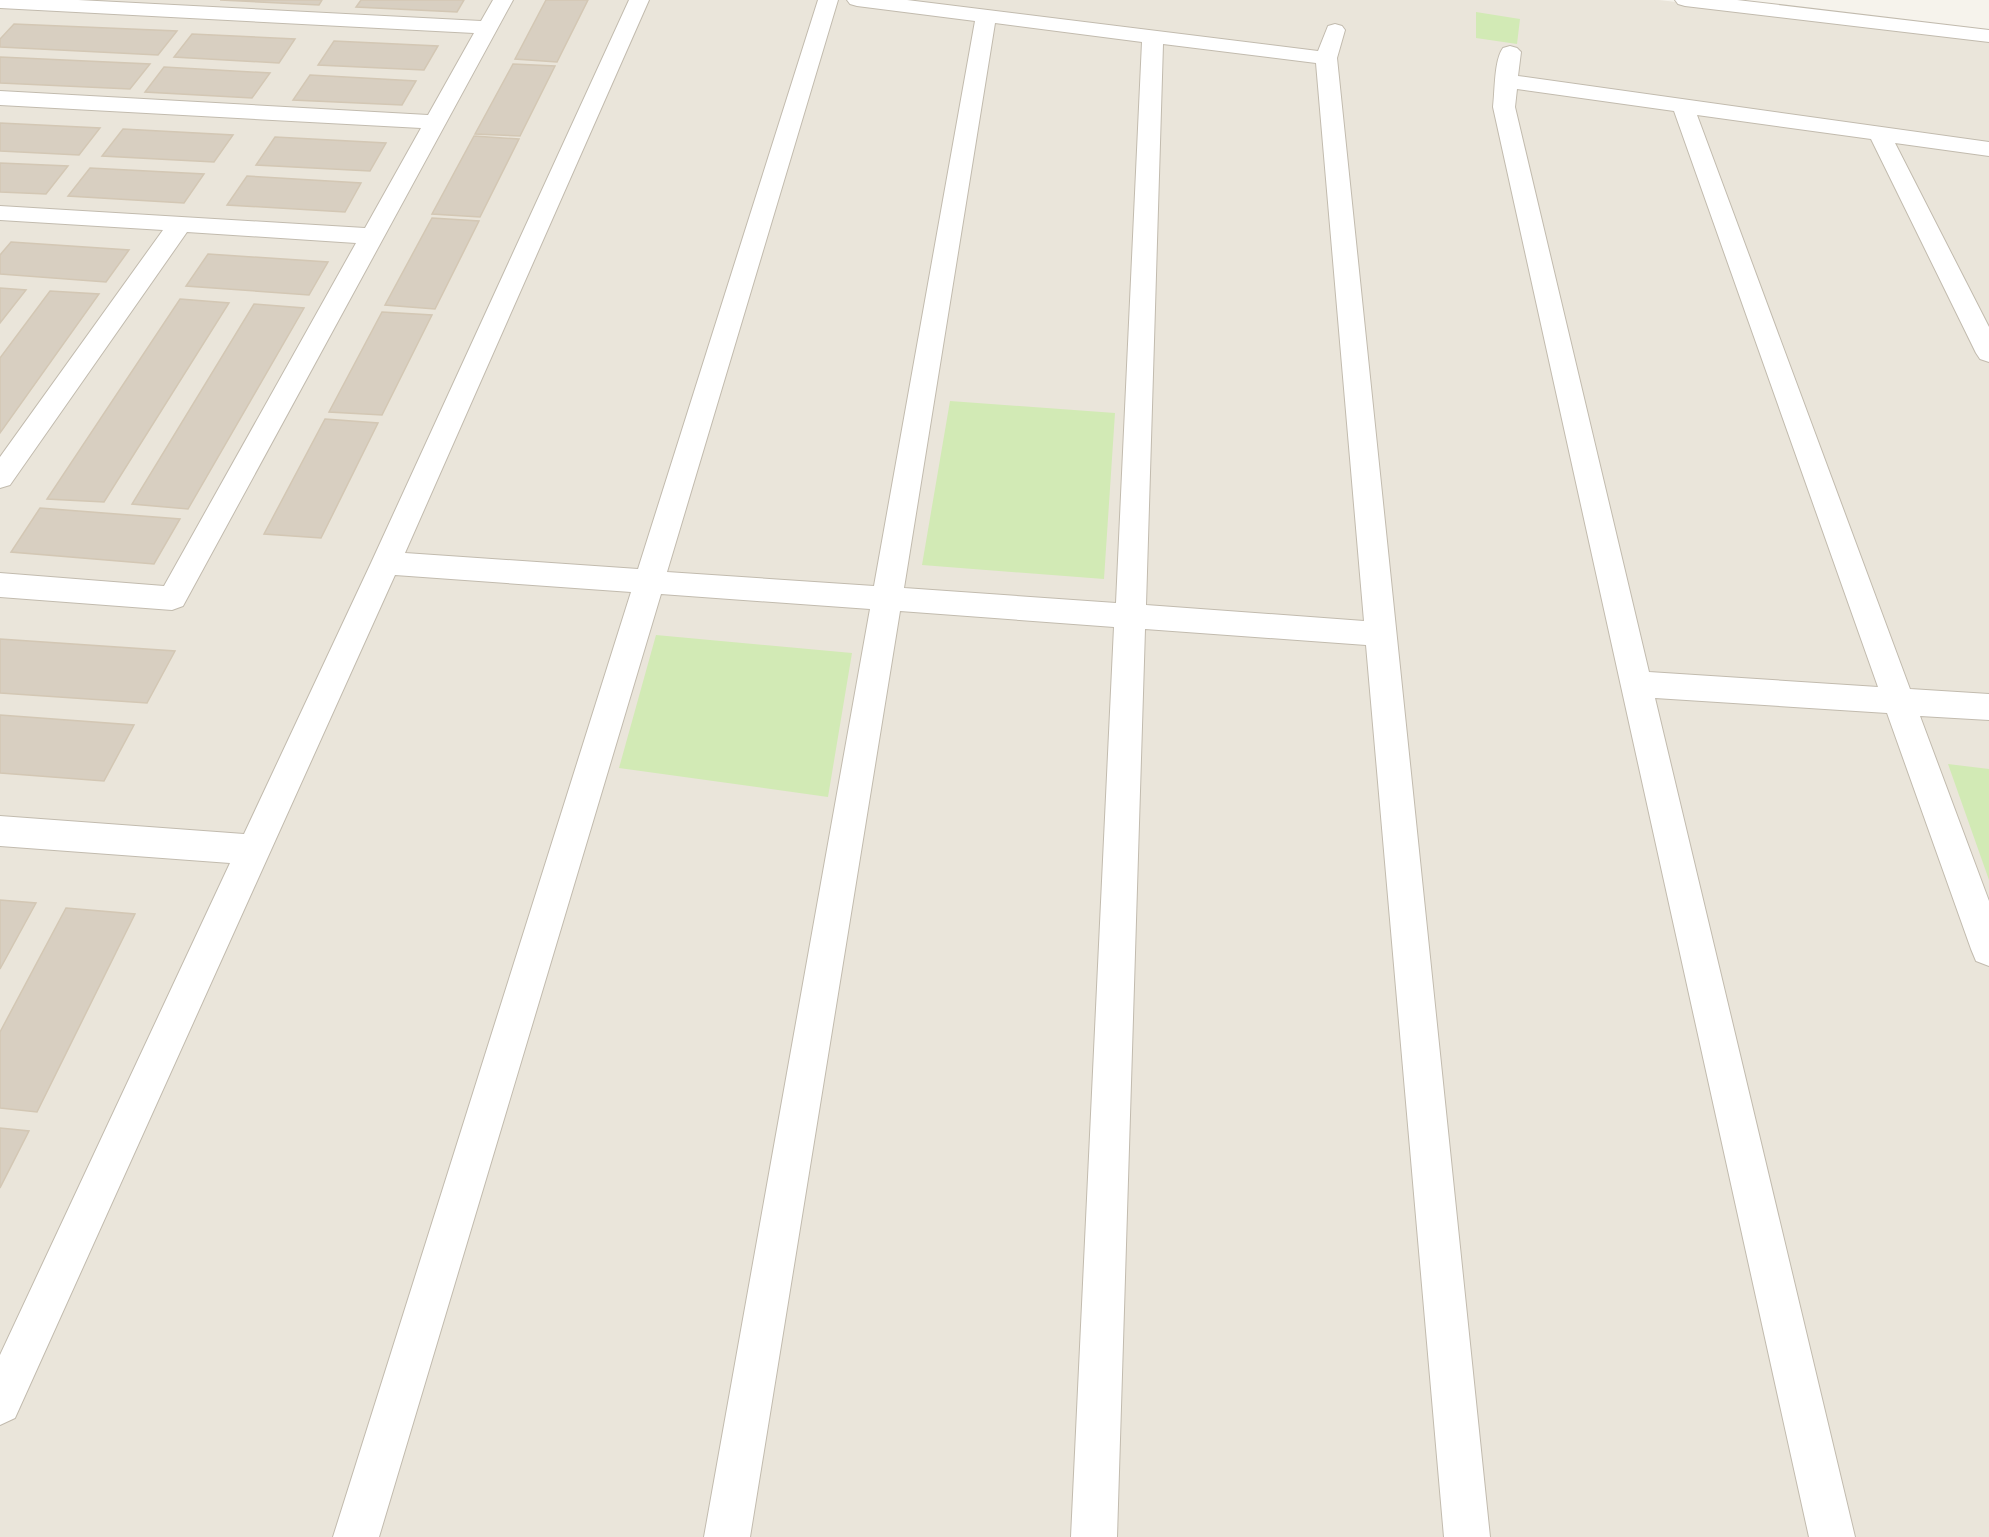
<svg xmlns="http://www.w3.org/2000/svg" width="1989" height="1537" font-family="Ubuntu,sans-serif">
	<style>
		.residential { fill: #eae5da }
		.green { fill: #d2eab5 }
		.building { fill: #d8cfc1; stroke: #d3c7b4; stroke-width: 1.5 }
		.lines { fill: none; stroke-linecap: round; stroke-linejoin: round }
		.minor-casing { stroke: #c2bbae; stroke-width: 2 }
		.minor { fill: #fff; fill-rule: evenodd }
	</style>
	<rect width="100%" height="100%" fill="#f6f3ec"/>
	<path class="residential" d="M0,0H1659L1989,38V1537H0Z"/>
	<path class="green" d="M1476,12L1520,19L1517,44L1476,38Z
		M950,401L1115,413L1104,579L922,565Z
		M656,635L852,653L828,797L619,768Z
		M1948,764L1989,769V880Z"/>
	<path class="building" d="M220,0H322L319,5Z
		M361,0H464L457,12L356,7Z
		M546,0H588L557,62L515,59Z
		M14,24L177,31L158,55L0,47V39Z
		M192,34L295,39L279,63L174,57Z
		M334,41L438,46L424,70L318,65Z
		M0,57L150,64L130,89L0,83Z
		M513,64L555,66L520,136L475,134Z
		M164,67L270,73L252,98L145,92Z
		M310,75L416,81L402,105L293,100Z
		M0,123L100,128L79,155L0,151Z
		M123,129L233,135L214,162L102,156Z
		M474,136L519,139L480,217L432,214Z
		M275,137L386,143L370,171L256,165Z
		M0,163L68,166L46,194L0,192Z
		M90,168L204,174L184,203L68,196Z
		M247,176L361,183L345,212L227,205Z
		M432,218L479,221L435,309L385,305Z
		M11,242L129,250L106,282L0,274V255Z
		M208,254L328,262L309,295L186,286Z
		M0,288L26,290L0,323Z
		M50,291L99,294L0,433V358Z
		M180,299L229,303L104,502L47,499Z
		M254,304L304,308L188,509L132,504Z
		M382,312L432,315L382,415L329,412Z
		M325,419L378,423L321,538L264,534Z
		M40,508L180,519L154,564L11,552Z
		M0,639L175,651L147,703L0,693Z
		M0,715L134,725L104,781L0,773Z
		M0,900L36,903L0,969Z
		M66,908L135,914L37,1112L0,1108V1032Z
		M0,1128L29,1131L0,1188Z"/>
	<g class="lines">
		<g class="minor-casing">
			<path id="minor" d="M0,0H78L481,21L493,0H513L183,606L172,610L0,597V573L164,586L356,243L187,232L10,485L0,488V457L163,230L0,220V206L365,228L421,128L0,105V91L428,115L474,33L0,8Z
				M629,0H649L405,553L638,569L818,0H838L667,572L874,586L975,21L857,6L850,4L847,0H907L1318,51L1328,26L1335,24L1342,26L1345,30L1337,58L1490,1537H1444L1366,645L1145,629L1117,1537H1071L1114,627L900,611L750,1537H704L870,609L661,594L379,1537H333L631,592L395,575L15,1418L0,1425V1355L230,863L0,846V816L244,834L371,563ZM995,23L1142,42L1116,603L904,588ZM1163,44L1316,63L1364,621L1146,605Z
				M1675,0H1737L1989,30V42L1685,6L1678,4Z
				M1510,46L1517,48L1521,52L1518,76L1989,142V156L1895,143L1989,327V362L1980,359L1976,353L1871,139L1697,115L1910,689L1989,694V720L1920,716L1989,901V966L1976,961L1971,949L1887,713L1655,698L1855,1537H1809L1493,107C1495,91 1494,60 1503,48ZM1517,89L1674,111L1878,687L1649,672L1515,107Z"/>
		</g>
		<use href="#minor" class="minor"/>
	</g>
</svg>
